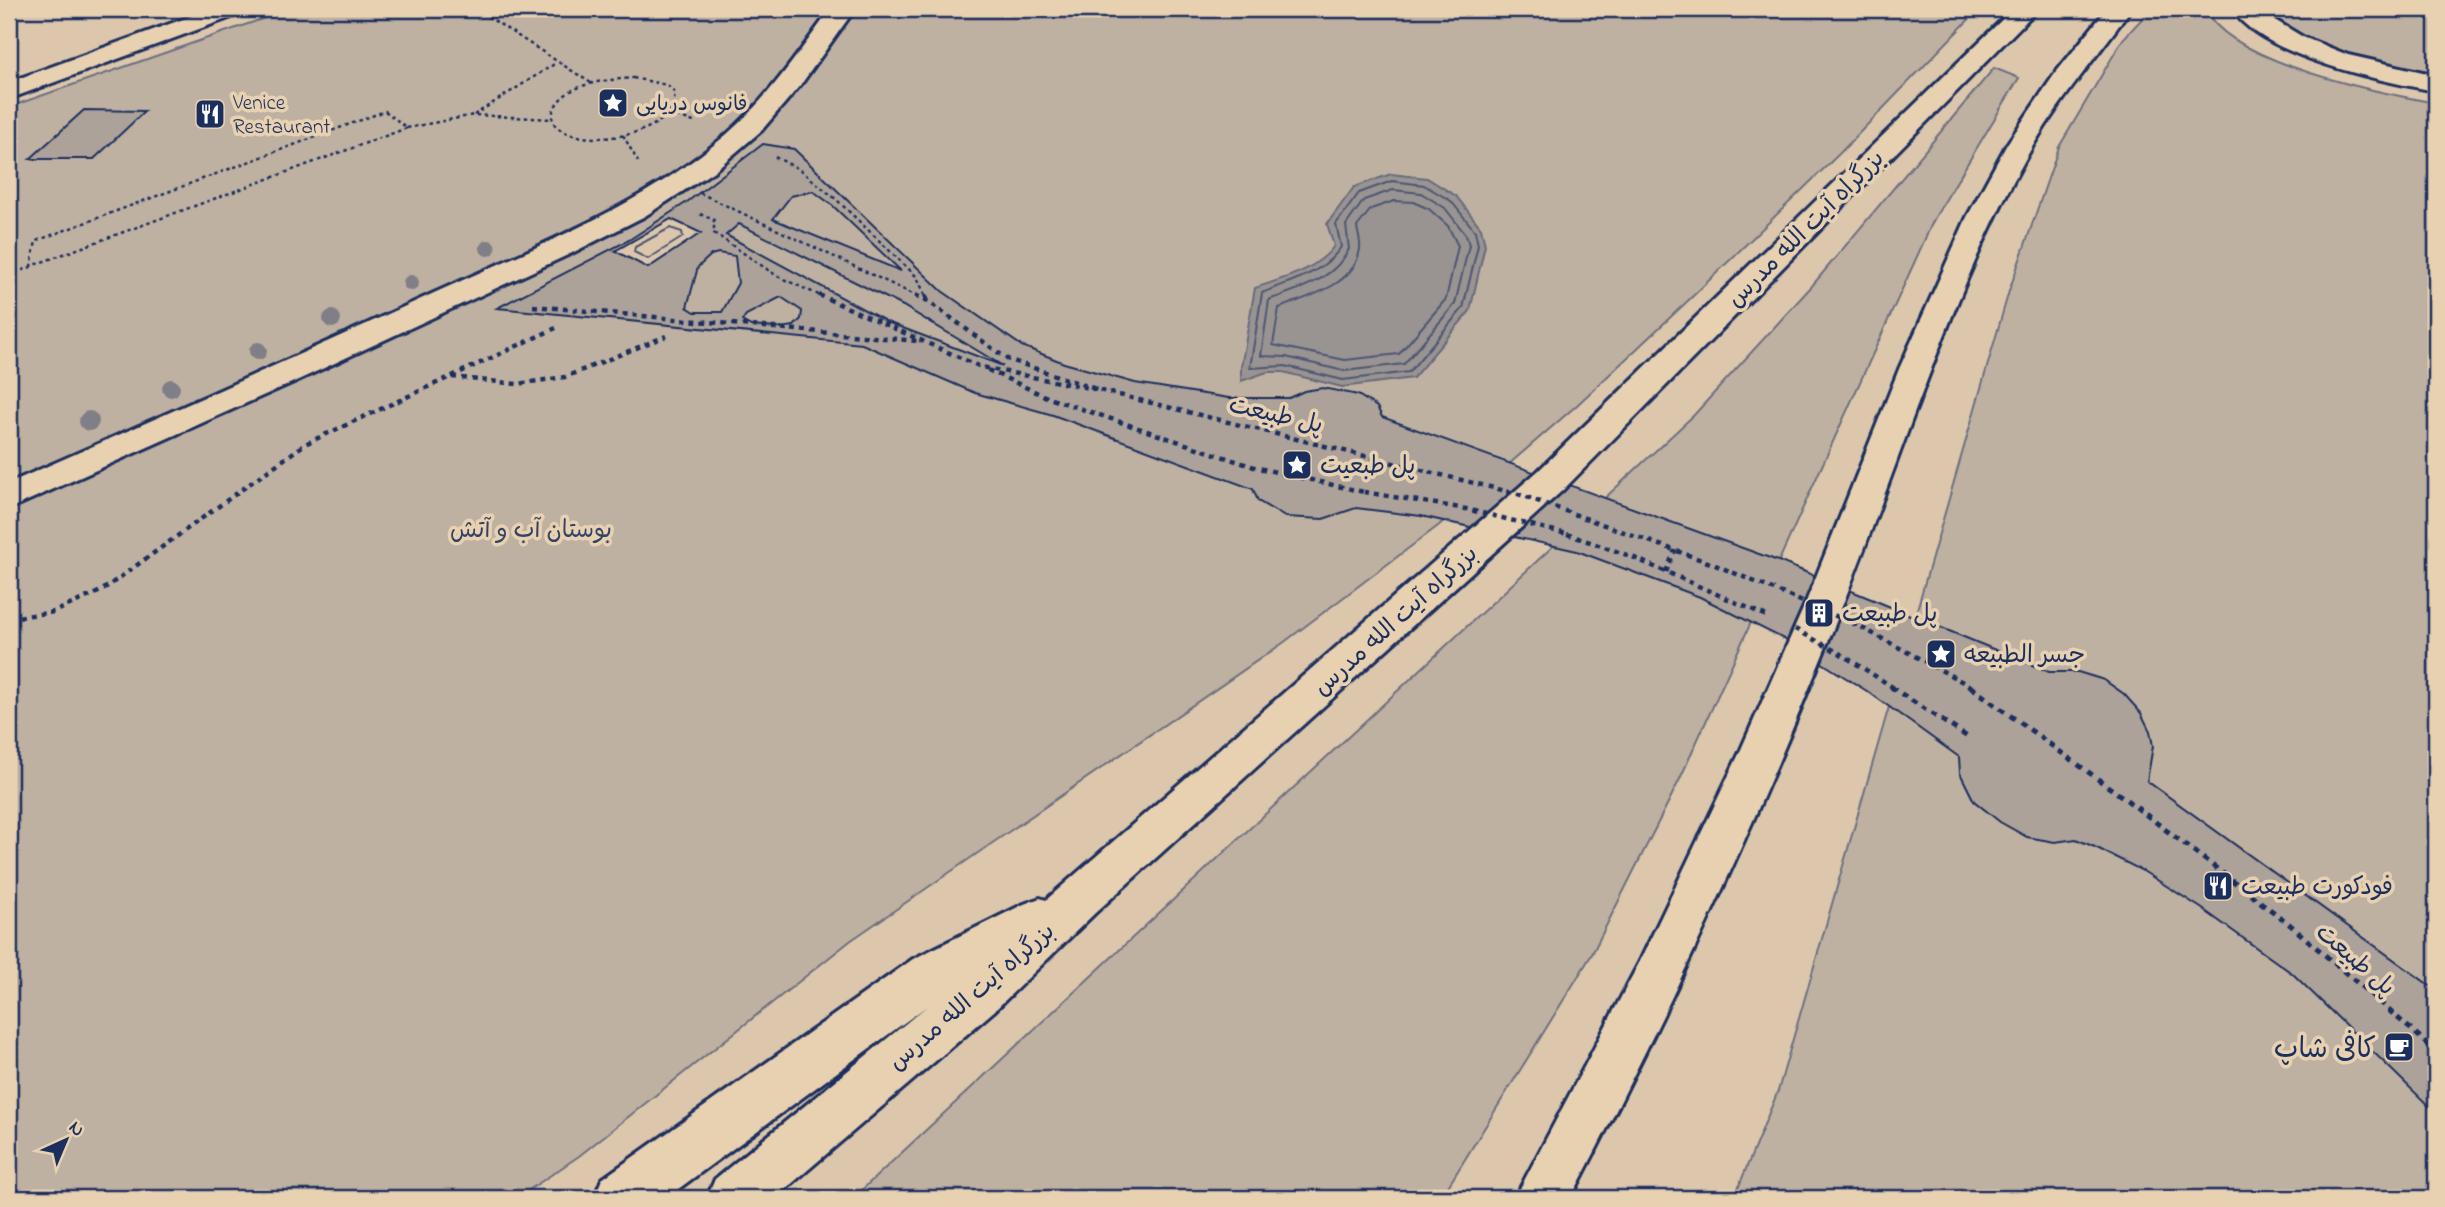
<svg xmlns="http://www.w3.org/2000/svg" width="2445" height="1207" font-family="'Indie Flower','Playpen Sans Arabic',sans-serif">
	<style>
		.green { fill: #bfb1a1; stroke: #6d7080; stroke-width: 2 }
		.water { fill: #999392; stroke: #676b7d; stroke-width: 2 }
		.pier { fill: #dcc7ac }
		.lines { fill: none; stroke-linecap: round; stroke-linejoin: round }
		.shore { stroke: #4d5773; stroke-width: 2 }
		.building { fill: #aca299; stroke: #1b2f5e; stroke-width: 2; fill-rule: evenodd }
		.minor-casing { stroke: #1b2f5e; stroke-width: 6 }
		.highway-casing { stroke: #1b2f5e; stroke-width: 6 }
		.path-far1 { stroke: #1b2f5e; stroke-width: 2.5; stroke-dasharray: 3.5 3.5; stroke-linecap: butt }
		.path { stroke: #1b2f5e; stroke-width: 4.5; stroke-dasharray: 5 5; stroke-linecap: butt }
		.minor { fill: #e8d1b1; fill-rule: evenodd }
		.highway { fill: #e8d1b1; fill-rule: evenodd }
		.path-bridge-far2 { stroke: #1b2f5e; stroke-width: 2.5; stroke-dasharray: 3.5 3.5; stroke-linecap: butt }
		.path-bridge-far1 { stroke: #1b2f5e; stroke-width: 4.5; stroke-dasharray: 5 5; stroke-linecap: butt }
		.path-bridge { stroke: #1b2f5e; stroke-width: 5; stroke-dasharray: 6 6; stroke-linecap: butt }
		.tree { fill: #807e87 }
		.labels { text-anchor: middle; stroke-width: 7; stroke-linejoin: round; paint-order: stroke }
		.far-poi-label { font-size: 21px; fill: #1b2f5e; stroke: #e8d1b1; text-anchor: start }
		.street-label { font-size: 24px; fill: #1b2f5e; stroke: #e8d1b1 }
		.poi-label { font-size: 24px; fill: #1b2f5e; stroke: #e8d1b1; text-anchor: start }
		.park-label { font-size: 24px; fill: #344268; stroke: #e8d1b1 }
		.near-poi-label { font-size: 28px; fill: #1b2f5e; stroke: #e8d1b1; text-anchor: end }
	</style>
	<rect width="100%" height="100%" fill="#dcc7ac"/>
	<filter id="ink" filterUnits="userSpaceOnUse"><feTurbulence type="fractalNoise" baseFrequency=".0143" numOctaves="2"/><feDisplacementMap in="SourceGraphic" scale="14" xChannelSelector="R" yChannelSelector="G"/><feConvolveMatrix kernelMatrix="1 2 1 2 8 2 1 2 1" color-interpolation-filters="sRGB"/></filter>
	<g filter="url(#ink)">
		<path class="green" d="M291,9H1979L1840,153L1694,295L1577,405L1438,526L1283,643L850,941L579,1156L517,1198H9V107Z
			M2151,9H2205C2230,63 2380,93 2436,103V1198H1734L1778,1091L2009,291L2059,147L2123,39Z
			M2272,9H2436V72C2392,66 2343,61 2304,38C2293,32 2283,23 2273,15Z
			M1994,68L2019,78L1934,219L1679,781L1592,954L1441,1198H853L1694,415L1811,287Z"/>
		<path class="water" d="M1391,174L1427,178L1456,196L1481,228L1485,245L1470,311L1413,378L1342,387L1283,372H1267L1241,381V367L1255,288C1283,278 1316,271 1334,246L1327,224L1354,187Z"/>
		<path class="pier" d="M671,215L704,231L650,271L612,253Z"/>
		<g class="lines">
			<path class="shore" d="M1392,181L1424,185L1451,201L1475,231L1478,245L1463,308L1409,372L1343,380L1285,366L1250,368L1262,293C1291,280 1322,275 1341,247L1336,224L1359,193Z
				M1393,190L1421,193L1445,208L1466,235L1469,245L1455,304L1404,364L1344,371L1286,357L1261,356L1269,300C1300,288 1333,281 1349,249L1346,225L1364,200Z
				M1394,201L1413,202L1429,209L1448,226L1458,246L1446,299L1399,354L1345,360L1273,345L1279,308C1308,296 1355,286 1360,249C1361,242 1358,234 1357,227L1371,209Z
				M670,228L682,232L683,237L648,259L634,252L635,247Z"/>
		</g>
		<path class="building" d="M84,110L145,111L94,159H30Z
			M763,144L794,149L942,291L1022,346L1064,363L1135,383L1229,398H1289L1304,391L1323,388L1358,395L1377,407L1382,417L1781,562L2049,672H2078L2104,680L2124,694L2141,713L2150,731L2153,746L2147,781L2436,990V1113L2293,974L2201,908L2143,871L2097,848L2076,839L2055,842L2027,837L2000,822L1974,801L1960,773L1959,757L1870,693L1784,639L1700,597L1577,551L1421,516L1356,508L1323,519L1285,517L1258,501L1253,489L1053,415L975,393L862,344L497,308L629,240L687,202ZM813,191L832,205L901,271L773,219L791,196ZM671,219L701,233L648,268L615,251ZM739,224L903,306L1003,366L887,322L726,235ZM718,253L735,256L738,283L722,312H695L687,307L698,267L711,255ZM781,297L802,311L801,319L794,326L780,328L751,326L742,321L746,315Z"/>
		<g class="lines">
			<g class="minor-casing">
				<path id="minor" d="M211,9H244L240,14L9,99V82Z
					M831,9H855L802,83L761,131L714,171L645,216L572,253L296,381L9,509V483C151,421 293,358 434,293C535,247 641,207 726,135C768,99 799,52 831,9Z"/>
			</g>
			<g class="highway-casing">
				<path id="highway" d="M2013,9H2038L1564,489L1095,913L994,1011L775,1198H707L715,1179L927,1006L666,1198H594L602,1179L913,959L1024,904L1040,898L1046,900L1538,471Z
					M2107,9H2131C2098,55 2064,94 2034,144C1983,231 1947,327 1911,422C1880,507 1849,592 1814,676C1742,854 1660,1028 1571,1198H1515L1639,963L1739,754L1806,602L1899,369L1967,217L2007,144L2054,75Z
					M2232,9H2256L2303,37L2348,55L2436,75V91C2384,82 2261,56 2232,9Z"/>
			</g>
			<path class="path-far1" d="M476,9L591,83
				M633,78L667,85L675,93C674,98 674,104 671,109C656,137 581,148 557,127C551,121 551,114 555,107C568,82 608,80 633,78Z
				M385,111L407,128L31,266L36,241Z
				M671,113L696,123
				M474,115L556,63
				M407,128L474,115L552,119
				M623,135L638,162
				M775,157L799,169L837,200L917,277L926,297
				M700,214L714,220V233L777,276L823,297
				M9,275L31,267"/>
			<path class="path" d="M819,295L981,367L1099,390
				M925,295L928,301
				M533,306L918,341
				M988,370L1049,398L1254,467L1364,492
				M452,377L517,384L565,377L666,336
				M1567,534L1630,556L1769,617
				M1666,572L1675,550
				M9,618L54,612L101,591L305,444L556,328"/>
			<use href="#minor" class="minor"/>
			<use href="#highway" class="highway"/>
			<path class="path-bridge-far2" d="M700,193L919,297"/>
			<path class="path-bridge-far1" d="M915,295L928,301L1007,359L1099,390L1518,494L1713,564L1857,625L1974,688
				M1364,492L1466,509L1567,534
				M1795,629L1841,654L1894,688"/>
			<path class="path-bridge" d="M1891,687L1969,738
				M1971,687L2124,798L2288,923L2436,1051"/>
		</g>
		<g class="tree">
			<circle cx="488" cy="248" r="8"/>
			<circle cx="411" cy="283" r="8"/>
			<circle cx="332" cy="319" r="9"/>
			<circle cx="258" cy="351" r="9"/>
			<circle cx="171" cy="388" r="9"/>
			<circle cx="89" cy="421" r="10"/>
		</g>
	</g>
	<defs>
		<g id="sight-square" transform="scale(1.575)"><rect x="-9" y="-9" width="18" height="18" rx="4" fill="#1b2f5e" stroke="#e8d1b1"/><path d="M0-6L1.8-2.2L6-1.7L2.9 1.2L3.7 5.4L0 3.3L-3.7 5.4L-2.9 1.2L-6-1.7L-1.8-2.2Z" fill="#fff"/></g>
		<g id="restaurant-square" transform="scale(1.575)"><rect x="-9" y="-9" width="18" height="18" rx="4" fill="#1b2f5e" stroke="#e8d1b1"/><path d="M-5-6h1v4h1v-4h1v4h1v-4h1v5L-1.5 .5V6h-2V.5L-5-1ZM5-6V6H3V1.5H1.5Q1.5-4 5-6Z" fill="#fff"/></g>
		<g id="building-square" transform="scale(1.575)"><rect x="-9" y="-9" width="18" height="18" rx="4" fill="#1b2f5e" stroke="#e8d1b1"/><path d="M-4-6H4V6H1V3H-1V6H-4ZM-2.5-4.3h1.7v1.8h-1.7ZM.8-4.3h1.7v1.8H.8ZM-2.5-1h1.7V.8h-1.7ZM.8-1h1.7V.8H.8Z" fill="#fff"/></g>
		<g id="cafe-square" transform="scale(1.575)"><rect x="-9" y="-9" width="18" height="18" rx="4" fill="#1b2f5e" stroke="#e8d1b1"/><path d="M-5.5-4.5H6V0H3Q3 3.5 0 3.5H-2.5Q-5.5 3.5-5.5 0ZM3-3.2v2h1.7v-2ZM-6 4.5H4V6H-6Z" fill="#fff"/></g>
	</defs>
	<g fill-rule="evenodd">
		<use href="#sight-square" x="613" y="103"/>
		<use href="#restaurant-square" x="210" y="114"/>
		<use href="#sight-square" x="1297" y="465"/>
		<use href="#building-square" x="1819" y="613"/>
		<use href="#sight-square" x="1941" y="654"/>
		<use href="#restaurant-square" x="2218" y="886"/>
		<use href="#cafe-square" x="2399" y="1047"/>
	</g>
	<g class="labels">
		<g class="far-poi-label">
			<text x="233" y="109">Venice<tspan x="233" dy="24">Restaurant</tspan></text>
			<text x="636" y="110">فانوس دریایی</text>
		</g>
		<g class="street-label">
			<text transform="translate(1805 228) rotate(-45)" y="8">بزرگراه آیت الله مدرس</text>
			<text transform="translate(1276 414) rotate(13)" y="8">پل طبیعت</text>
			<text transform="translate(1395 620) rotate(-42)" y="8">بزرگراه آیت الله مدرس</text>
			<text transform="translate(2356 959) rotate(41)" y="8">پل طبیعت</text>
			<text transform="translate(971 996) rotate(-41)" y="8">بزرگراه آیت الله مدرس</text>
		</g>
		<g class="poi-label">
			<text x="1320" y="473">پل طبعیت</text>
			<text x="1842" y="621">پل طبیعت</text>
			<text x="1964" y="662">جسر الطبيعه</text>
			<text x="2241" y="894">فودکورت طبیعت</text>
		</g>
		<g class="park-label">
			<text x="531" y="537">بوستان آب و آتش</text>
		</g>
		<g class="near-poi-label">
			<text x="2376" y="1057">کافی شاپ</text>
		</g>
	</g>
	<rect width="2445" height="1207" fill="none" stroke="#e8d1b1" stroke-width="35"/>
	<rect x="18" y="18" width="2410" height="1172" fill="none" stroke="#1b2f5e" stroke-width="2.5" filter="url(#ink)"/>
	<g transform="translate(66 1140) rotate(44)" stroke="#e8d1b1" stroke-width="5" paint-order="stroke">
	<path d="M0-5L12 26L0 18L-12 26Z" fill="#1b2f5e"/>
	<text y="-10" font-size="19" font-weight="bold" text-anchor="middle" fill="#1b2f5e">N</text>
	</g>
</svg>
